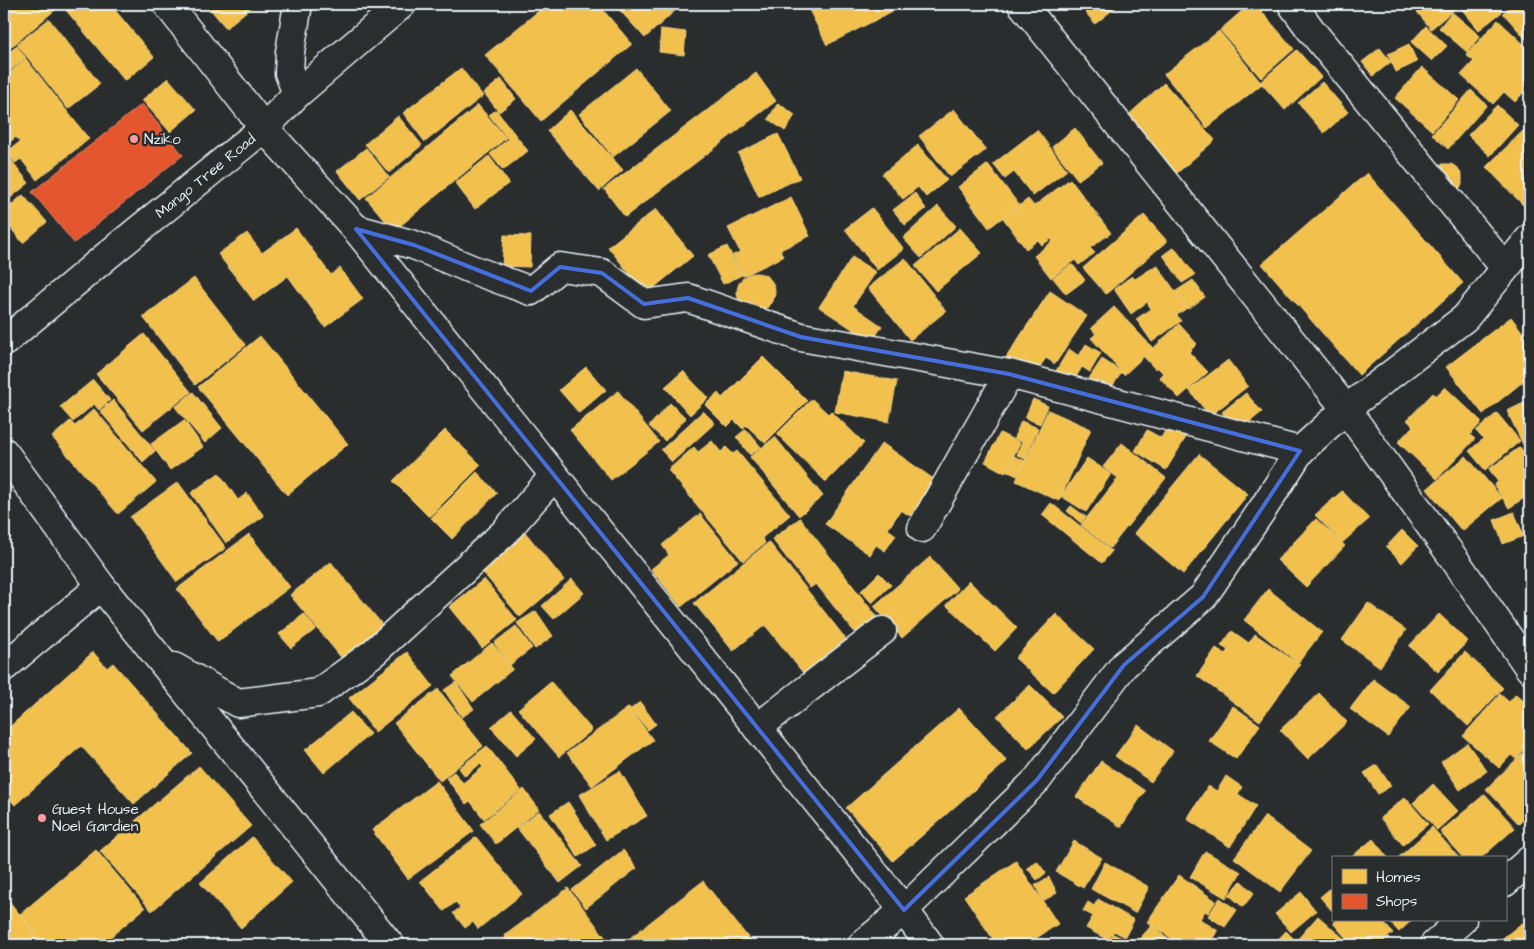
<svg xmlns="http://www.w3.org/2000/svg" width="1534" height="949" font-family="'Architects Daughter',sans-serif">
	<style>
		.homes { fill: #f2c14e; stroke: #efcf81 }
		.shops { fill: #e4572e; stroke: #e5856b }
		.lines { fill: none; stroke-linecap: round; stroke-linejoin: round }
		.minor-casing { stroke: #e8f1f8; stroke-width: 31 }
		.minor { stroke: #2a2d2e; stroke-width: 28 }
		.marked { fill: none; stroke: #466fde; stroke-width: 4; stroke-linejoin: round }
		.poi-dot { fill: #ff9aa2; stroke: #2a2d2e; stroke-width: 2 }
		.labels { text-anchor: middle; stroke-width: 5; stroke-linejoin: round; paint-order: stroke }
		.poi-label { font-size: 15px; fill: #e8f1f8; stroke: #2a2d2e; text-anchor: start }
		.street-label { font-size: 15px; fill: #e8f1f8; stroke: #2a2d2e }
	</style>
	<rect width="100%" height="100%" fill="#2a2d2e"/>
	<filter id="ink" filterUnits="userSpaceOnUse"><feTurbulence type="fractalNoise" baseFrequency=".02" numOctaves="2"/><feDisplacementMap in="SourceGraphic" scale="10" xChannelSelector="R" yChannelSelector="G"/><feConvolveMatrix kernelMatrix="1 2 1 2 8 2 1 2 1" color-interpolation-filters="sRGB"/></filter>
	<g filter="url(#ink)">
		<path class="homes" d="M4,4H62L4,53Z
			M71,4H110L154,57L125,81L65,9Z
			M206,4H255L226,28Z
			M347,4H374L371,13Z
			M547,4H598L632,44L541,121L485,55Z
			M614,4H676L679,7L645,38Z
			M806,4H895L897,9L827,45Z
			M1079,4H1120L1095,24Z
			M1250,4H1255L1294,49L1261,78L1220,30Z
			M1419,4H1454L1457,7L1431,29L1414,8Z
			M1462,4H1495L1502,12L1479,30L1459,6Z
			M1513,4H1530V44L1503,13Z
			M1452,12L1480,36L1467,52L1439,28Z
			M49,19L100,84L68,109L17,44Z
			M1498,20L1530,50V85L1515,102L1504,92L1493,104L1461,75L1474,61L1466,55Z
			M1426,26L1447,46L1432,61L1411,42Z
			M661,29L686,32L684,55L659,52Z
			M1219,31L1262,84L1207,128L1164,74Z
			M1409,44L1417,62L1396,72L1388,54Z
			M17,46L26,58L4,75V56Z
			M1380,48L1391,62L1373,76L1362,62Z
			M1297,50L1321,77L1285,110L1260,82Z
			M26,59L89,139L37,180L21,159L15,163L6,152L20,142L16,137L6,145L4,142V77Z
			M1422,67L1459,100L1432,131L1395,98Z
			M461,68L483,96L425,142L403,113Z
			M636,68L671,111L613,157L579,114Z
			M756,73L776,101L625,217L604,189Z
			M168,78L196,110L170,132L142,100Z
			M501,79L516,99L499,112L484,93Z
			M1322,82L1348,112L1324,133L1298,103Z
			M1164,83L1215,140L1176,174L1126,117Z
			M1471,90L1487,105L1448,149L1432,134Z
			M778,103L795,115L785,131L768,119Z
			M478,105L506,138L394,231L366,198Z
			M1497,105L1518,125L1490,156L1468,135Z
			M954,109L986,150L950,177L919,136Z
			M496,110L528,151L503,170L490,154L508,139L489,115Z
			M570,110L623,170L599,191L547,131Z
			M398,116L422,145L389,173L365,144Z
			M1530,124V200L1524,206L1486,167Z
			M1075,128L1102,163L1078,180L1052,147Z
			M1037,130L1067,170L1033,196L1014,172L1005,179L993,164Z
			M778,134L800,178L759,197L738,153Z
			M918,145L947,180L926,197L918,187L903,199L882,174Z
			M366,148L389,177L360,200L337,171Z
			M4,151L29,183L4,203Z
			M489,156L509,183L475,209L455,183Z
			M988,164L1019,205L989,228L958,187Z
			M1442,164H1451L1458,168L1462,175V184L1458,191L1435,168Z
			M1367,173L1463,283L1359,375L1262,264Z
			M1070,179L1111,233L1090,248L1095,253L1079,265L1075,260L1051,278L1034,256L1053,241L1051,239L1042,245L1038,240L1026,249L1003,218L1028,199L1034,206Z
			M915,193L926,209L905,225L893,210Z
			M23,195L47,222L23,243L4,220V211Z
			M791,197L810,236L780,250L783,257L743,276L733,255L740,252L728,228Z
			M938,206L956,226L921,258L903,238Z
			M872,208L904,249L877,270L845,229Z
			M656,209L693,256L646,294L608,247Z
			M1144,215L1167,241L1106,294L1083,268Z
			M296,228L331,275L340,268L363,299L325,327L288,276L254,301L218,254L247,233L262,253Z
			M960,228L982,253L936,291L915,266Z
			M504,235L531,236L530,267L502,266Z
			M727,246L742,275L723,284L708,255Z
			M1174,247L1195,275L1182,283L1163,255Z
			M852,257L876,272L853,306L882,326L872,342L819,307Z
			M905,258L946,311L910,340L868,288Z
			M1072,264L1085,280L1066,294L1053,278Z
			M1157,265L1187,308L1177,315L1181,321L1152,342L1136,319L1151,309L1147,302L1131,314L1114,289L1132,276L1135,279Z
			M737 292a19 19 0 1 1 38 0a19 19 0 1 1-38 0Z
			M194,278L246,345L195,385L143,317Z
			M1193,280L1205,297L1188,309L1176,291Z
			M1050,291L1087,316L1055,364L1046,358L1032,378L1005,359Z
			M1114,307L1153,348L1124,375L1091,338L1096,334L1091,328Z
			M1511,317L1530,342V376L1483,414L1446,367Z
			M1179,324L1197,344L1189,352L1208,372L1179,398L1159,377L1163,373L1157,367L1155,369L1144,357Z
			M144,334L191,392L143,430L96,374Z
			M260,336L348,444L287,495L198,387Z
			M1086,344L1101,353L1090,372L1082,367L1073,382L1056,371L1069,349L1079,356Z
			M763,357L807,401L765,443L746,425L743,429L734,420L727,427L705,405L718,393L722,398Z
			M1102,359L1122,372L1107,394L1088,380Z
			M1228,360L1248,386L1210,416L1189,390Z
			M586,367L606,390L579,413L559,390Z
			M683,371L708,398L690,415L665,387Z
			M842,371L897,381L889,422L835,412Z
			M93,380L110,400L99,410L94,404L73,422L60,407Z
			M1445,387L1482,422L1470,435L1475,439L1437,479L1398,442L1413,426L1407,420L1433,393L1436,396Z
			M618,391L659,442L611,480L570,430Z
			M193,392L222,428L205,443L175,407Z
			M1246,393L1262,412L1237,432L1222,412Z
			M812,399L828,414L831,411L864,443L826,482L777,434Z
			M1033,399L1048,406L1040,424L1025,418Z
			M113,400L155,451L143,462L100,411Z
			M1530,400V459L1507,411Z
			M670,403L686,418L665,441L649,426Z
			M94,409L156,482L118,514L52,437L70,421L75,426Z
			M1048,410L1091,429L1059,501L1016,481Z
			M703,411L715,423L672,462L661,450Z
			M1497,413L1520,441L1485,470L1469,451L1483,439L1476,431Z
			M184,420L203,447L170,470L151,444Z
			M1021,421L1038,428L1025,459L1017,455L1022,442L1014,439Z
			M1170,422L1188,434L1166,470L1135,451L1147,430L1161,438Z
			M746,429L761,447L750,455L736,437Z
			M445,430L481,465L429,517L393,481Z
			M1000,433L1020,443L1005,473L985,462Z
			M775,437L823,496L799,516L750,457Z
			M712,441L721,452L726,447L733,454L737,451L790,515L762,538L765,543L743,561L668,470L694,447L698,452Z
			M882,443L935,480L910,516L901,510L888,529L896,535L885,551L876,545L870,555L825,524Z
			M1122,443L1166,478L1110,548L1081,525L1118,478L1103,467Z
			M1520,447L1530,461V494L1509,508L1494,485L1498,482L1489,469Z
			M1199,454L1248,494L1183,574L1134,533Z
			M1014,456L1025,461L1017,476L1007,471Z
			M1466,456L1502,498L1462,531L1427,489Z
			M1087,458L1111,474L1086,512L1061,496Z
			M477,472L497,493L452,539L431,518Z
			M219,473L238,500L247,493L264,516L226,543L191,493Z
			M178,482L226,548L177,582L130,517Z
			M1342,491L1369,519L1342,543L1315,515Z
			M1051,503L1112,551L1102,563L1042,515Z
			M1071,506L1086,517L1081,523L1067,511Z
			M1514,512L1524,536L1503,544L1494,520Z
			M700,514L738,561L681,607L651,569L669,555L662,545Z
			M800,518L877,617L856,634L816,584L810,588L772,539Z
			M1316,519L1345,546L1306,587L1277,560Z
			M1402,530L1418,546L1402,563L1386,547Z
			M525,532L564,580L520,617L480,569Z
			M249,534L290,587L218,642L177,589Z
			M769,542L846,639L803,673L765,625L733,651L694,603Z
			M930,557L958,589L902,638L874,606Z
			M331,562L385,628L344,661L290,595Z
			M879,573L891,585L872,603L861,591Z
			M484,579L517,620L482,648L449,607Z
			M572,579L584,593L554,619L542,606Z
			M969,581L1017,628L995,651L946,605Z
			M1268,589L1322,632L1298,663L1244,620Z
			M1368,603L1406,630L1380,667L1342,640Z
			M536,611L553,636L535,649L517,623Z
			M304,614L316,629L291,648L279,634Z
			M1056,614L1094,649L1053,693L1015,658Z
			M1439,614L1468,641L1438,672L1409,646Z
			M516,626L532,648L510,665L494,643Z
			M1232,631L1249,643L1255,634L1300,665L1260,721L1197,676L1216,648L1225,654L1228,650L1221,646Z
			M492,643L513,669L473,702L452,676Z
			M93,652L107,668L113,663L192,753L134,804L81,746L15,805L4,793V732Z
			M407,652L433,686L375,732L349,698Z
			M1465,652L1503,688L1468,726L1430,690Z
			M1373,679L1411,707L1388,737L1350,709Z
			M456,682L474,709L462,717L444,690Z
			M551,682L592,730L559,757L518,709Z
			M1030,685L1062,717L1028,749L997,716Z
			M438,689L483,746L440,781L394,723Z
			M1319,693L1347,722L1308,759L1280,730Z
			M1500,694L1509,702L1516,694L1530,707V743L1516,759L1511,755L1499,768L1463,736Z
			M640,702L656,724L648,730L631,709Z
			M1233,706L1260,725L1236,759L1209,741Z
			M629,707L653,740L592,786L567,753Z
			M959,708L1007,761L893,861L846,808Z
			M511,710L536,739L516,756L491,727Z
			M351,712L370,734L324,773L305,750Z
			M1138,725L1173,751L1151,782L1115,756Z
			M1467,743L1487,771L1460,790L1441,762Z
			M487,746L521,790L484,819L470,801L466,804L446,778L454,772L463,783L483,767L480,764L465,776L459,768Z
			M1527,749L1530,753V813L1519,824L1486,789Z
			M1101,761L1145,791L1121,827L1076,797Z
			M1377,765L1391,786L1378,794L1364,773Z
			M199,766L251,826L152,911L100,851Z
			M620,771L647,816L606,840L579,795Z
			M1226,776L1242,787L1238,794L1256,806L1230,847L1187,819L1208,786L1217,791Z
			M437,781L474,831L408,879L372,830Z
			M1433,784L1458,811L1437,830L1413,803Z
			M524,789L539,809L496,844L480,824Z
			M1485,794L1515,828L1481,858H1463L1440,832Z
			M1405,797L1428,824L1403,845L1380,818Z
			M568,802L596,845L578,857L550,814Z
			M539,811L582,866L560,883L517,828Z
			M1265,816L1311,851L1280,892L1234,858Z
			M1432,827L1459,858H1398Z
			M252,837L292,882L241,928L200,883Z
			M476,837L522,894L478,929L473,922L465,928L453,913L460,908L456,902L444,911L420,881Z
			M1373,839L1388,858H1350Z
			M1074,841L1102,858L1083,888L1056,872Z
			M96,850L145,908L101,945H45L19,915Z
			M623,850L637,868L586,908L572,890Z
			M1205,851L1241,872L1226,898L1190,877Z
			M1016,861L1058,924L1026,945H997L964,896Z
			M1037,861L1046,873L1037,880L1027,868Z
			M1105,862L1149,887L1135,913L1091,889Z
			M1179,875L1216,901L1208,913L1205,911L1200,919L1218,931L1208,945H1181L1147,922Z
			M1049,877L1057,893L1043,901L1035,885Z
			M703,881L754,945H621Z
			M1241,881L1254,893L1243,907L1229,895Z
			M1333,886V912L1320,897Z
			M568,888L611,945H510L504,936Z
			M1301,892L1316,911L1291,932L1275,914Z
			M4,895L45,945H4Z
			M1220,898L1237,910L1225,927L1208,916Z
			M1098,899L1134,920L1125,937L1114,931L1108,940L1086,928L1093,916L1083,911L1088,902L1094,906Z
			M1318,916L1351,945H1273L1286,931L1296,941Z
			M1337,920H1381L1393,933L1379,945H1352L1333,923Z
			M1388,920H1412L1399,932Z
			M1522,923L1528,930L1530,929V945H1502L1499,941Z
			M1152,925L1174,945H1134Z
			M1113,934L1129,941L1127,945H1108Z"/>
		<path class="shops" d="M142,104L183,155L74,243L32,192Z"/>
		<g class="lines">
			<g class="minor-casing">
				<g id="minor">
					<path d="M167,4L264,128L356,229L904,910L930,945"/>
					<path d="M1022,4L1346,409L1457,563L1530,669"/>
					<path d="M1292,4L1311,30L1505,268"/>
					<path d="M297,94L289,73L290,52L298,4"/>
					<path d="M356,229L414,245L471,269L531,291L560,267L602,273L644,304L688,298L801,337L1009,374L1300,451L1346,409L1465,318L1530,238"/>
					<path id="s1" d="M4,342L109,254L264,128L297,94L402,4"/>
					<path d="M4,452L101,586L390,945"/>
					<path d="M922,528L1009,374"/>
					<path d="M4,667L101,586"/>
					<path d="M174,667L238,703L318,693L373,653L504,533L554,476"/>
					<path d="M757,728L882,631"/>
					<path d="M1505,882L1530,860"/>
					<path d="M862,945L904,910L1037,780L1124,665L1203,597L1264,507L1300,451"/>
					<path d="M1434,945L1462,920"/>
				</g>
			</g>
			<use href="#minor" class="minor"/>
		</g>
	</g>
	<path class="marked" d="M356,229L414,245L531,291L560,267L602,273L644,304L688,298L801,337L1009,374L1300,451L1203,597L1124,665L1037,780L904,910Z"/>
	<g class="poi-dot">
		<circle cx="134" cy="139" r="5"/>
		<circle cx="42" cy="818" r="5"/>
	</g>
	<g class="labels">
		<g class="poi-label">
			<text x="144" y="144">Nziko</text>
			<text x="52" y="814">Guest House<tspan x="52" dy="17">Noel Gardien</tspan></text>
		</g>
		<g class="street-label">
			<text dy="5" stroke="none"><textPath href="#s1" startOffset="261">Mango Tree Road</textPath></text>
		</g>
	</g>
	<rect width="1534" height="949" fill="none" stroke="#2a2d2e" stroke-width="20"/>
	<rect x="10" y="10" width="1514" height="929" fill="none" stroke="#e8f1f8" stroke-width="2" filter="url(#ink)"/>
	<rect x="1332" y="856" width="175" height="65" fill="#2a2d2e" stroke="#767b7f"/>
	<rect x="1342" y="869" width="25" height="15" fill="#f2c14e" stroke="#767b7f"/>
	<text x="1376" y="882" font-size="15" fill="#e8f1f8">Homes</text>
	<rect x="1342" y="894" width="25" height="15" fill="#e4572e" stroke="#767b7f"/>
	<text x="1376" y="906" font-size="15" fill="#e8f1f8">Shops</text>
</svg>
